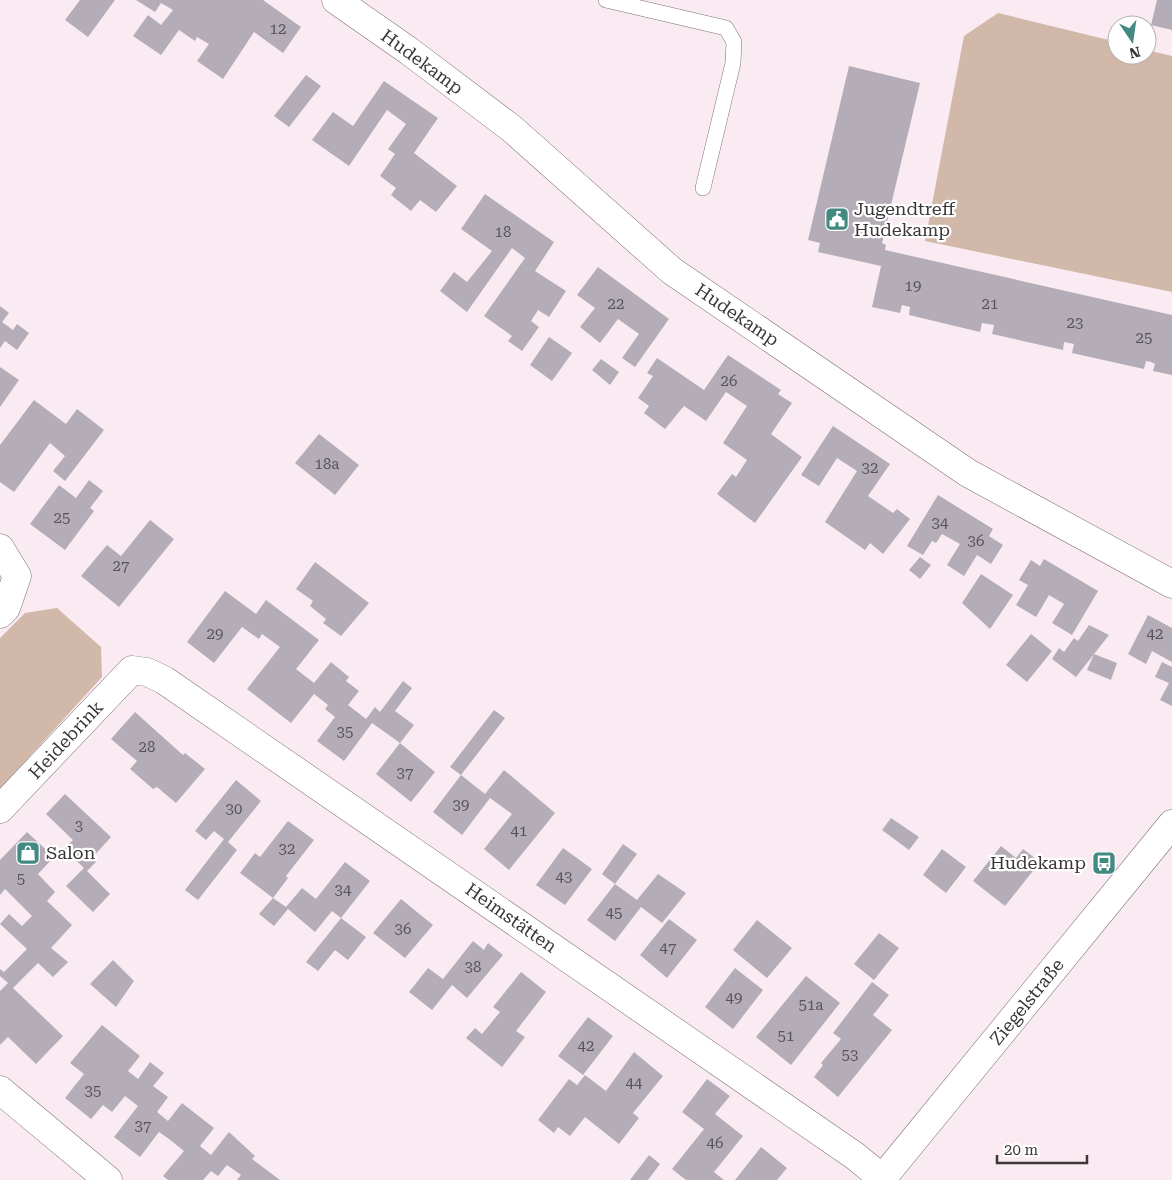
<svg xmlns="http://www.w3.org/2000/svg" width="1172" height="1180" font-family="'Roboto Serif',serif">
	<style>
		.green { fill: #d1b8a9 }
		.building { fill: #b4adb8 }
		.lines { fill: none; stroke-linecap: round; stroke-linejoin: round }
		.lane-casing { stroke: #7d7076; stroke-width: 16 }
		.street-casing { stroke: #7d7076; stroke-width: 29 }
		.secondary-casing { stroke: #7d7076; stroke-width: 29 }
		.lane { stroke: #fff; stroke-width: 15 }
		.street { stroke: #fff; stroke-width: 28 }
		.secondary { stroke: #fff; stroke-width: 28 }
		.labels { text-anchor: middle; stroke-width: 4.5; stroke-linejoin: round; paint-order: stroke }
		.number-label { font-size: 15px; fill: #595458 }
		.street-label { font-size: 18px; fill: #3b3638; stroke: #fff }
		.poi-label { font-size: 18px; fill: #3b3638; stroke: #fff; text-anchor: start }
	</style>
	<rect width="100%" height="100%" fill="#faebf2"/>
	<path class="green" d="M998,13L1117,42V55H1147V50L1172,56V292L925,241L964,36Z
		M57,608L101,647L102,677L0,789V638L25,613Z"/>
	<path class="building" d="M80,0H115L88,37L65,20Z
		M136,0H263L301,27L283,53L254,32L223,79L197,61L209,44L197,37L195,41L179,30L161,55L133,36L148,15L161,25L173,10L161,3L155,12Z
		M1157,0H1172V30L1151,25Z
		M849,66L920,83L882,243L886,245L885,250L1172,315V375L1153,371L1155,364L1151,362L1146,361L1144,369L1072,353L1074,344L1064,342L1063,350L992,334L994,325L982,323L980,332L909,315L910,307L902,305L900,313L872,307L881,266L818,252L820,243L808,240Z
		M306,75L321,86L289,127L274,116Z
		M384,81L438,118L414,153L457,186L436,212L420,200L411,211L391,195L396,188L380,176L395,154L388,149L406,124L387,110L349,166L312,140L333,112L353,126Z
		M485,194L554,242L535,271L566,291L549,317L538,310L531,321L539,327L522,351L508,341L512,336L484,316L525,258L512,248L467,312L440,291L454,272L467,282L492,251L461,229Z
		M598,267L669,319L635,367L622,358L639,334L618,319L600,343L580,327L595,308L577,295Z
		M0,306L9,313L2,322L13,330L17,324L29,333L17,350L5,341L0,348Z
		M549,337L572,353L552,381L530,365Z
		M728,355L781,390L778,394L792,403L771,434L802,457L755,523L717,494L732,474L736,477L747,460L723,443L747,406L726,392L706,421L684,406L665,429L644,413L649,406L638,398L653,376L647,373L657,358L704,390Z
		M601,359L619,372L610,385L592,370Z
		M0,367L19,380L0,407Z
		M34,400L66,424L77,409L104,430L65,481L53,471L65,456L50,443L14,492L0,482V445Z
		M833,426L890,464L868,496L893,513L897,509L910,519L883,554L870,543L865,550L825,522L857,471L837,458L819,486L801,475Z
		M319,434L359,465L335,495L295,463Z
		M89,480L103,491L90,508L94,511L65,550L30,524L59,485L76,498Z
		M938,495L993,529L989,536L1003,545L991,564L977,555L964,576L947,565L960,544L942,534L936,543L932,541L923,555L907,546Z
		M150,520L174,539L119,607L81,576L107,545L121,556Z
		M920,557L931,565L920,579L909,570Z
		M1044,559L1098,591L1072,635L1052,623L1064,604L1049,595L1036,617L1016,605L1028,585L1019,580L1031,560L1040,566Z
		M315,562L369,603L341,636L323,623L326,619L310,606L313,601L296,589Z
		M981,574L1013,595L990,629L962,603Z
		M225,591L256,614L266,600L319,640L296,669L314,683L331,662L349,677L346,681L359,691L348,705L366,719L375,707L380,712L403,681L412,688L395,711L414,725L400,743L435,772L411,802L376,774L400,743L372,723L344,761L317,741L335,717L325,709L328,705L314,694L291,723L247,689L280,647L262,634L259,639L242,627L214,663L187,642Z
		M1148,615L1172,628V662L1152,651L1146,664L1128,654Z
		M1089,625L1109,635L1076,677L1052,659L1059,648L1064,652L1074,638L1078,641Z
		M1031,634L1052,651L1027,682L1006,665Z
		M1094,654L1117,663L1111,680L1087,670Z
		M1162,662L1172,667V706L1160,700L1169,683L1155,677Z
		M494,710L505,718L461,775L485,794L504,770L555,813L509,870L484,849L512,814L490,798L462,835L433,812L461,775L450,767Z
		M135,712L183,755L185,753L205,769L176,803L157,787L153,789L130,769L137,761L111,739Z
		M236,780L261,801L228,842L237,850L198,900L185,890L224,839L214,831L206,840L195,831Z
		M65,794L111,837L92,858L96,862L87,871L110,894L93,912L66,886L84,868L64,849L73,840L46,814Z
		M891,818L919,837L909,850L882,830Z
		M288,821L314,840L286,876L288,878L273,898L240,873L255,853L260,857Z
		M27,832L54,857L38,874L55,892L47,901L72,925L51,948L68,962L53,977L38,963L13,988L63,1036L36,1064L8,1037L0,1045V991L8,983L0,976V969L4,972L27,949L0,924L9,914L22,926L32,916L5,889L0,895V860Z
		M623,844L637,854L615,884L602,874Z
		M1001,846L1016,858L1023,849L1040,862L1005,906L973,881Z
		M563,848L592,869L565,905L536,885Z
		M942,849L966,867L946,893L923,875Z
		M345,862L370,881L341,918L366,937L348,960L335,950L318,971L306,962L341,918L332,911L315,932L288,909L274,926L259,914L273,898L286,907L302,888L316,899Z
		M658,874L686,893L662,923L641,907L615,941L587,920L615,884L637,900Z
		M401,899L433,925L405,958L373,933Z
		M669,919L697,940L667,978L640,955Z
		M757,920L792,948L767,978L733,950Z
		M879,933L899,948L874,980L854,964Z
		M473,941L484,950L488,943L503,955L467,998L452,985L432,1010L409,992L428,968L443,979Z
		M113,960L134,981L116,1007L90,984Z
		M735,968L763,990L733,1029L705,1007Z
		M521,972L546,992L516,1031L525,1037L502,1067L466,1038L475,1028L482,1034L500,1012L493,1007Z
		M806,976L840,1003L791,1065L756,1037Z
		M872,982L889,995L873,1015L892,1030L838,1097L814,1077L823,1065L821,1063L841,1039L833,1033Z
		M588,1017L613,1036L583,1075L558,1056Z
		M102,1025L140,1056L128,1071L138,1079L150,1062L164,1073L153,1086L168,1097L157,1112L168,1121L182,1103L214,1128L200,1146L211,1155L229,1132L255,1156L252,1159L280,1180H237L241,1175L227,1165L218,1176L211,1171L203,1180H168L163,1176L184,1151L169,1139L159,1132L140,1157L114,1137L138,1106L125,1096L112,1112L103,1105L91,1119L65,1098L84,1074L70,1063Z
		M634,1052L663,1076L633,1113L639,1118L619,1144L585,1117L570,1136L558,1127L554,1133L538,1120L569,1079L577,1085L585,1075L606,1091Z
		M707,1079L730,1096L715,1114L743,1136L714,1172L724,1180H686L672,1169L704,1129L682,1112Z
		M761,1147L787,1168L777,1180H735Z
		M649,1155L660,1164L648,1180H630Z"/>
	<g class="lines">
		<g class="lane-casing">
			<path id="lane" d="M606,0L726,28L734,42L733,63L703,188"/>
		</g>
		<g class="street-casing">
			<path id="street" d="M336,0L409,51L511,128L672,271L968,473L1172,584
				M0,548L17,576L6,608L0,614
				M0,809L132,670L147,672L164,680L855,1156L882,1178
				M0,1090L108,1180"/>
		</g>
		<g class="secondary-casing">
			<path id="secondary" d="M881,1180L1172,824"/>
		</g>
		<use href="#lane" class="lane"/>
		<use href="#street" class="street"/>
		<use href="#secondary" class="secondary"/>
	</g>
	<defs>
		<g id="civic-square" transform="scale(1.25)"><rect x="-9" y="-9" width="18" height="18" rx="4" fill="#428981" stroke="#fff"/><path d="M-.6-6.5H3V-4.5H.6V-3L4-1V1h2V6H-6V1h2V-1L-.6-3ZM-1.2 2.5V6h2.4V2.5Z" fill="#fff"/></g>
		<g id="shop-square" transform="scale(1.25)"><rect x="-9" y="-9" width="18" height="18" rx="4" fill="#428981" stroke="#fff"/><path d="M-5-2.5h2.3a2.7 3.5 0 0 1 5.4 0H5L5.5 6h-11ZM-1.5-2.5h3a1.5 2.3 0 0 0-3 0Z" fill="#fff"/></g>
		<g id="bus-square" transform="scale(1.25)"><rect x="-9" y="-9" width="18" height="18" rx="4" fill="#428981" stroke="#fff"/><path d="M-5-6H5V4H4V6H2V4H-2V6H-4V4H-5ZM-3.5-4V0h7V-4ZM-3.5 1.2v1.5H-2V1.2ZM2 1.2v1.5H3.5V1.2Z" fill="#fff"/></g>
	</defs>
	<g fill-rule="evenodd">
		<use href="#civic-square" x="837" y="219"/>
		<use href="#shop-square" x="28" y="853"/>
		<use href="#bus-square" x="1104" y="863"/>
	</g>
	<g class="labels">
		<g class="number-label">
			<text x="278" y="34">12</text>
			<text x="503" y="237">18</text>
			<text x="913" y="291">19</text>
			<text x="616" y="309">22</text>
			<text x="990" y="309">21</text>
			<text x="1075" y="328">23</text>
			<text x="1144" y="343">25</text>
			<text x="729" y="386">26</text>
			<text x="327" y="469">18a</text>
			<text x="870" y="473">32</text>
			<text x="62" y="523">25</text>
			<text x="940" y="528">34</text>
			<text x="976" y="546">36</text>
			<text x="121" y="571">27</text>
			<text x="215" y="639">29</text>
			<text x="1155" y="639">42</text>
			<text x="345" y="737">35</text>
			<text x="147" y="752">28</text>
			<text x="405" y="778">37</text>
			<text x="461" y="810">39</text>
			<text x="234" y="814">30</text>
			<text x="79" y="831">3</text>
			<text x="519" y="836">41</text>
			<text x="287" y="854">32</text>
			<text x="564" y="882">43</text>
			<text x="21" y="884">5</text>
			<text x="343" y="895">34</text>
			<text x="614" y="918">45</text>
			<text x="403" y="934">36</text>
			<text x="668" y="953">47</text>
			<text x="473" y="972">38</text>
			<text x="734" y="1003">49</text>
			<text x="811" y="1010">51a</text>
			<text x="786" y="1041">51</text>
			<text x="586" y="1051">42</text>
			<text x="850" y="1060">53</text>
			<text x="634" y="1088">44</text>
			<text x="93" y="1096">35</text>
			<text x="143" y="1131">37</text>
			<text x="715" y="1148">46</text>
		</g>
		<g class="street-label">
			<text transform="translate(422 62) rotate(36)" y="6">Hudekamp</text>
			<text transform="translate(737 315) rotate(34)" y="6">Hudekamp</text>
			<text transform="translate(66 740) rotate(-47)" y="6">Heidebrink</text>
			<text transform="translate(511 918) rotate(35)" y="6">Heimstätten</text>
			<text transform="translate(1027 1002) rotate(-51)" y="6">Ziegelstraße</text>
		</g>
		<g class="poi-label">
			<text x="854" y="215">Jugendtreff<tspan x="854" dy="21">Hudekamp</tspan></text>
			<text x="46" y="859">Salon</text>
			<text x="1086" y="869" text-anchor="end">Hudekamp</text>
		</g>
	</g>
	<g transform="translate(1132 40) rotate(167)"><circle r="24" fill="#ffffff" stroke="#b1afaf"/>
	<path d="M0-4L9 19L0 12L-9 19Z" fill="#428981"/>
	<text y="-8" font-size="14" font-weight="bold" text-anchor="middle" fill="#3b3638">N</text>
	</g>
	<path d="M997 1155v8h90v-8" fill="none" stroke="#3b3638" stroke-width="2.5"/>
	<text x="1004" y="1155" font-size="15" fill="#3b3638" stroke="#ffffff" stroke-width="4" paint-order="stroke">20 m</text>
</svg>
